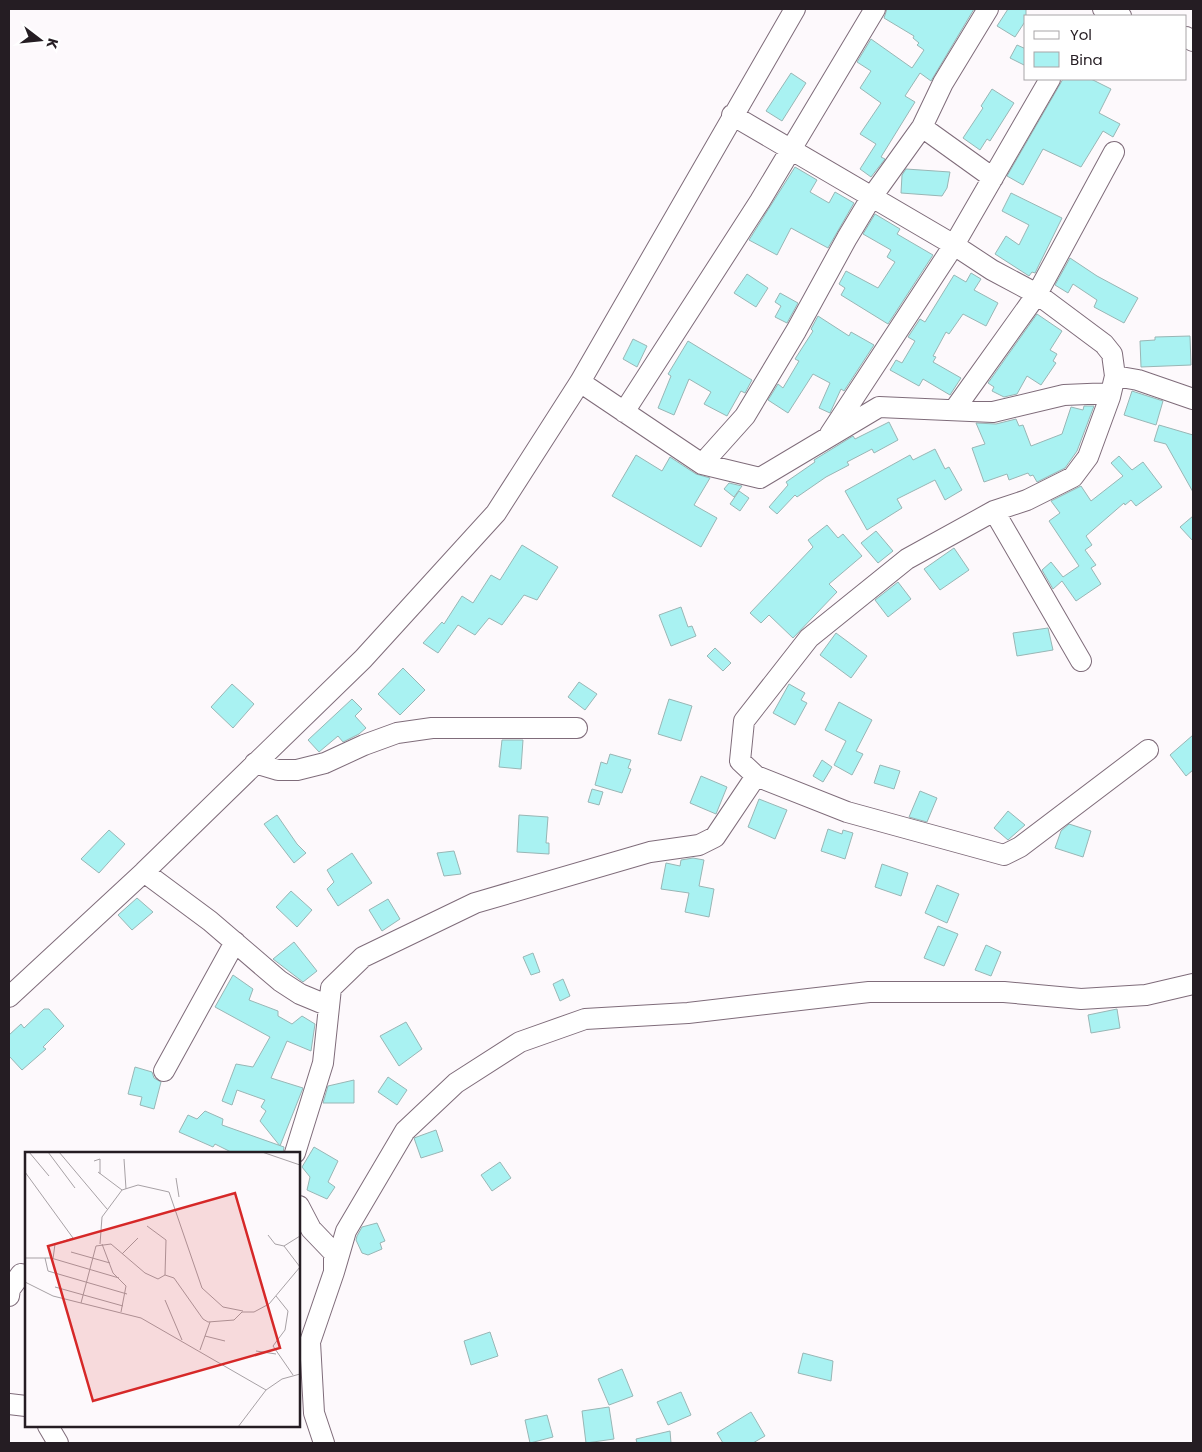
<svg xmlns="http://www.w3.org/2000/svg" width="1202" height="1452" font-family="Poppins,sans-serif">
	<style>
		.building { fill: #a9f2f2; stroke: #99b6b5 }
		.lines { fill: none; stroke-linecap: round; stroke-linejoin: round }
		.minor-casing { stroke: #7f6c7a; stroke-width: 22 }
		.minor { stroke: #fff; stroke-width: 20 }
		.inset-road { fill: none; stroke: #a7a1a5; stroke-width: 1 }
		.view { fill: #d62828; fill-opacity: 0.15; stroke: #d62828; stroke-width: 2.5 }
		.inset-edge { fill: none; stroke: #251d23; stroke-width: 2.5 }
	</style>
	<rect width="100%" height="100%" fill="#fdf9fc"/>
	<path class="building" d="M887,9H974L931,81L920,73L905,96L915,102L881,157L885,159L871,177L860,169L876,144L860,134L881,103L860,88L871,71L857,62L871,39L912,68L924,50L917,45L919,43L913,38L914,36L884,18Z
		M1008,9H1026V20L1015,37L997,26Z
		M1017,45L1026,49V66L1010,58Z
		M791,73L806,83L782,121L766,111Z
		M1063,79H1091L1111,89L1099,113L1120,124L1113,137L1103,131L1081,167L1043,149L1023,185L1007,176Z
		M992,89L1014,103L990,141L987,139L980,150L963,138L983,108L981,106Z
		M795,167L817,180L810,192L829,203L835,192L854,203L828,248L791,228L777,255L749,240Z
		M906,169L950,172L947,188L942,196L901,193L902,175Z
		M1011,193L1062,218L1035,273L1032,272L1029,276L995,254L1006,236L1019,245L1029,225L1002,211Z
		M875,214L900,229L897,234L933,255L888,324L841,295L845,288L839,284L846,271L878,288L895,262L887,257L891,250L863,234Z
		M1070,258L1097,276L1138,298L1124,323L1094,307L1097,300L1073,284L1068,293L1055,285Z
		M971,273L981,279L974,290L998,303L986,326L963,314L949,334L946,332L933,356L936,357L933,362L961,378L950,395L923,379L919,386L890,370L896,360L902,363L915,341L908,337L920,319L925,322L954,275L966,282Z
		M747,274L768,288L756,307L734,293Z
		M780,293L798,303L787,323L775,317L781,306L775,302Z
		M1037,314L1062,331L1050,350L1057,354L1053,361L1056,363L1041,385L1027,376L1017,394L1004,397L992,391L994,387L988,383Z
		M818,316L849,336L851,332L874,345L844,391L841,389L830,413L819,408L830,383L813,374L788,413L768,400L778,384L783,388L799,361L795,359L813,331L811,329Z
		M1190,336L1191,365L1141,367L1140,341L1155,340V337Z
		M633,339L647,346L637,367L623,359Z
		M688,341L752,380L745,393L741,391L727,416L704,404L711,392L689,379L674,415L658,408L671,376L668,374Z
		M1132,391L1163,401L1156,425L1124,415Z
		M1084,406H1094L1077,451L1065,468L1037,482L1033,475L1030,476L1028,473L1009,480L1007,474L984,482L972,448L985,444L976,423L996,424L1016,419L1019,426L1023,425L1031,446L1062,434L1071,407L1083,410Z
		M889,422L898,440L874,453L872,449L847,462L849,465L826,477L797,497L795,495L777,514L769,507L788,485L786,482L815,462L814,460L853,436L855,439Z
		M1159,425L1193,435V492L1166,444L1154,441Z
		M935,449L945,469L949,467L962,490L945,500L935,480L897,499L902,508L867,530L845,491L910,455L913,460Z
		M636,455L662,471L670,457L696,474L710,478L694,505L717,518L701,547L612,496Z
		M1119,456L1132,470L1143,462L1162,487L1136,506L1131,500L1125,505L1124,503L1086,536L1092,545L1085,550L1096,565L1091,568L1101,584L1076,601L1062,581L1053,589L1042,570L1051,562L1063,577L1079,566L1049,521L1060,513L1051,501L1081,486L1091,501L1123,476L1111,463Z
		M729,483L742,486L734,497L724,489Z
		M739,491L749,498L740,511L730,504Z
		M1193,516V541L1180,527Z
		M827,525L838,538L843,534L862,556L829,584L837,592L793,638L769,615L761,623L750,613L813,547L808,540Z
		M876,531L893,551L878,563L861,543Z
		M522,545L558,567L537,600L524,595L502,625L489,618L475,635L458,625L438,653L423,643L442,622L444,624L462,596L473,603L491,575L500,580Z
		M954,548L969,570L940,590L924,569Z
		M898,582L911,599L888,617L875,600Z
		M681,607L688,627L692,626L696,636L671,646L659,615Z
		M1048,628L1053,650L1017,656L1013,633Z
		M836,633L867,656L851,678L820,655Z
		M715,648L731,663L723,671L707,656Z
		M403,668L425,690L400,715L378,694Z
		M579,682L597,694L585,710L568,697Z
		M232,684L254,704L233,728L211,707Z
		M789,684L805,693L801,700L807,703L795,725L773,713Z
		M352,699L362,709L355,716L366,728L359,734L343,742L338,736L319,752L308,740Z
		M669,699L692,706L681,741L658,734Z
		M839,702L872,720L856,751L863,754L852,775L834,765L846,741L825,730Z
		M1193,735V770L1186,776L1170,755Z
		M502,740H523L521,769L499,767Z
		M610,754L631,760L628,768L631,769L622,793L595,785L601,762L607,764Z
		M822,760L832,767L823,782L813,776Z
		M880,765L900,771L894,789L874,783Z
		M701,776L727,787L716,814L690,803Z
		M592,789L603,792L599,805L588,802Z
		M920,791L937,798L927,822L909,817Z
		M759,799L787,810L775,839L748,827Z
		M1008,811L1025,825L1008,840L994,828Z
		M277,815L297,844L306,853L294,863L264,824Z
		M519,815L548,817L546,843H549V854L517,852Z
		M1069,824L1091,831L1083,857L1055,848L1061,831Z
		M828,829L842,834L843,830L853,833L845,859L821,851Z
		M109,830L125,844L99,873L81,859Z
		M454,851L461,874L444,876L437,853Z
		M352,853L372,883L338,906L327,889L334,882L327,870Z
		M693,858L704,860L699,886L714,889L709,917L685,912L689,893L661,889L666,863L680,866L681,860Z
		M882,864L908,873L901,896L875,887Z
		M937,885L959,894L947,923L925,913Z
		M291,891L312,910L297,927L276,907Z
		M137,898L153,912L132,930L118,915Z
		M388,899L400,919L382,931L369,910Z
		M938,926L958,934L944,966L924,958Z
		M294,942L317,971L303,982L273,959Z
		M986,945L1001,952L991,976L975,970Z
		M533,953L540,972L531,975L523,957Z
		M233,975L253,989L249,1000L278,1011V1016L292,1024L302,1016L315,1024L311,1051L287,1041L271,1078L303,1088L280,1146L260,1121L266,1111L261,1107L265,1100L237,1090L232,1105L222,1101L236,1064L253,1067L270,1037L215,1007Z
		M563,979L570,996L560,1001L553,984Z
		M44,1009H49L64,1026L43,1047L46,1049L22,1070L9,1056V1035L21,1024L24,1028Z
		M1117,1009L1120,1028L1091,1033L1088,1015Z
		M406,1022L422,1049L399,1066L380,1036Z
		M135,1067L152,1072L154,1078L161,1082L154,1109L140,1105L142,1097L128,1094Z
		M388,1077L407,1090L397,1105L378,1092Z
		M354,1080V1103H323L328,1086Z
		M205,1111L223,1119L222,1125L284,1147L283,1153H233L215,1144L213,1147L179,1132L188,1115L197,1119Z
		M436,1130L443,1151L421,1158L414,1138Z
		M314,1147L338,1161L328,1182L335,1187L327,1199L307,1190L310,1177L302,1167Z
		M500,1162L511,1178L492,1191L481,1175Z
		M377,1223L385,1241L380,1243L382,1249L368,1255L362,1253L356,1240L357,1236L362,1227Z
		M490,1332L498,1356L471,1365L464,1341Z
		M803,1353L833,1361L831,1381L798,1373Z
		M622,1369L633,1396L609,1405L598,1379Z
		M681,1392L691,1415L668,1425L657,1402Z
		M609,1407L614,1439L586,1443L582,1411Z
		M751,1412L765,1436L753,1443H723L717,1433Z
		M547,1415L553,1437L530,1443L525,1420Z
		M670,1431L671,1443H637L636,1439Z"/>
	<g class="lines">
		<g class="minor-casing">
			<path id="minor" d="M1103,9L1121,16
				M1186,37L1193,41
				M922,127L993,178
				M1115,376L1138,380L1193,399
				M580,382L702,464L760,478L879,407L993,412L1064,395L1111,393
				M954,410L1037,294L1114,152
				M624,412L760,201L875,9
				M830,434L954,245L1050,79
				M702,464L745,416L796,331L847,238L871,198L922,127L943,83L988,9
				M994,511L1081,661
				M255,763L278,770H297L325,763L364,745L397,733L432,728H577
				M756,776L847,812L1004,855L1020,847L1148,750
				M144,872L210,921L280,981L300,994L329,1006
				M9,997L144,872L363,659L496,513L580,382L795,9
				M164,1071L235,942
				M295,1153L323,1063L331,988L363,957L475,903L650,852L699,845L715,837L756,776L740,761L744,721L809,638L907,559L994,511L1027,500L1073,477L1088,457L1110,397L1115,376L1112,354L1104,344L1037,294L992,270L954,245L732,115
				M299,1206L311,1229L334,1253V1272L310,1342L314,1413L324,1443
				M334,1272L346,1231L405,1131L456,1083L520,1042L585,1019L688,1013L869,992H1004L1081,999L1146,995L1193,984
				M9,1296L10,1289L21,1274
				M9,1404L26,1406
				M48,1426L58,1443"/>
		</g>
		<use href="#minor" class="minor"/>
	</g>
	<g transform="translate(25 1152)">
		<rect width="275" height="275" fill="#fdf9fc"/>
		<path class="inset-road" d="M4,0L24,24M23,0L50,36M34,0L82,57M237,0L275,13M99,7L101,37M69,9L75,7V22M0,20L48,86L30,92L28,107M73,20L97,38M151,26L154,45M122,74L141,88L140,123M75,92L77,65L97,38L113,33L144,40L177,136L198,155L218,159M77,92L88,121L101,134L96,160M259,94L275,84M46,100L85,111M97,102L113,86M0,106H26L94,126M20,106L23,119L102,142M0,130L28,144L116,166L241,238M30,135L98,154M251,144L263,159L260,178L248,194L268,223M140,148L157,188M56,151L71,94L86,92L120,121L133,127L140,123L149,126L178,167L183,170L209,168L217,160H229L244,152L275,115L259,94L250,92L243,83M180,184L200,189M175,198L185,170M231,199L251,202M213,275L241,238L257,227L275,222"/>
		<path class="view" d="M210,41L255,196L68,249L23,94Z"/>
		<rect width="275" height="275" class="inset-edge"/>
	</g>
	<rect width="1202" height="1452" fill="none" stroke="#251d23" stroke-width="20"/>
	<rect x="1024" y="15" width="162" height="65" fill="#ffffff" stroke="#a8a5a7"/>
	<rect x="1034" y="31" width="25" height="8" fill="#ffffff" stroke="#a8a5a7"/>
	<text x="1070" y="40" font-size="15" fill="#251d23">Yol</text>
	<rect x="1034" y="52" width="25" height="15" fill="#a9f2f2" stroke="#a8a5a7"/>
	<text x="1070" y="65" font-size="15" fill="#251d23">Bina</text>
	<g transform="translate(40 40) rotate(106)" stroke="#ffffff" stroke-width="4" paint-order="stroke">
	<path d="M0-4L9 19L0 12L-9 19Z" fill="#251d23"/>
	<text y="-8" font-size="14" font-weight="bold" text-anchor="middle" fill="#251d23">K</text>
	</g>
</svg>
